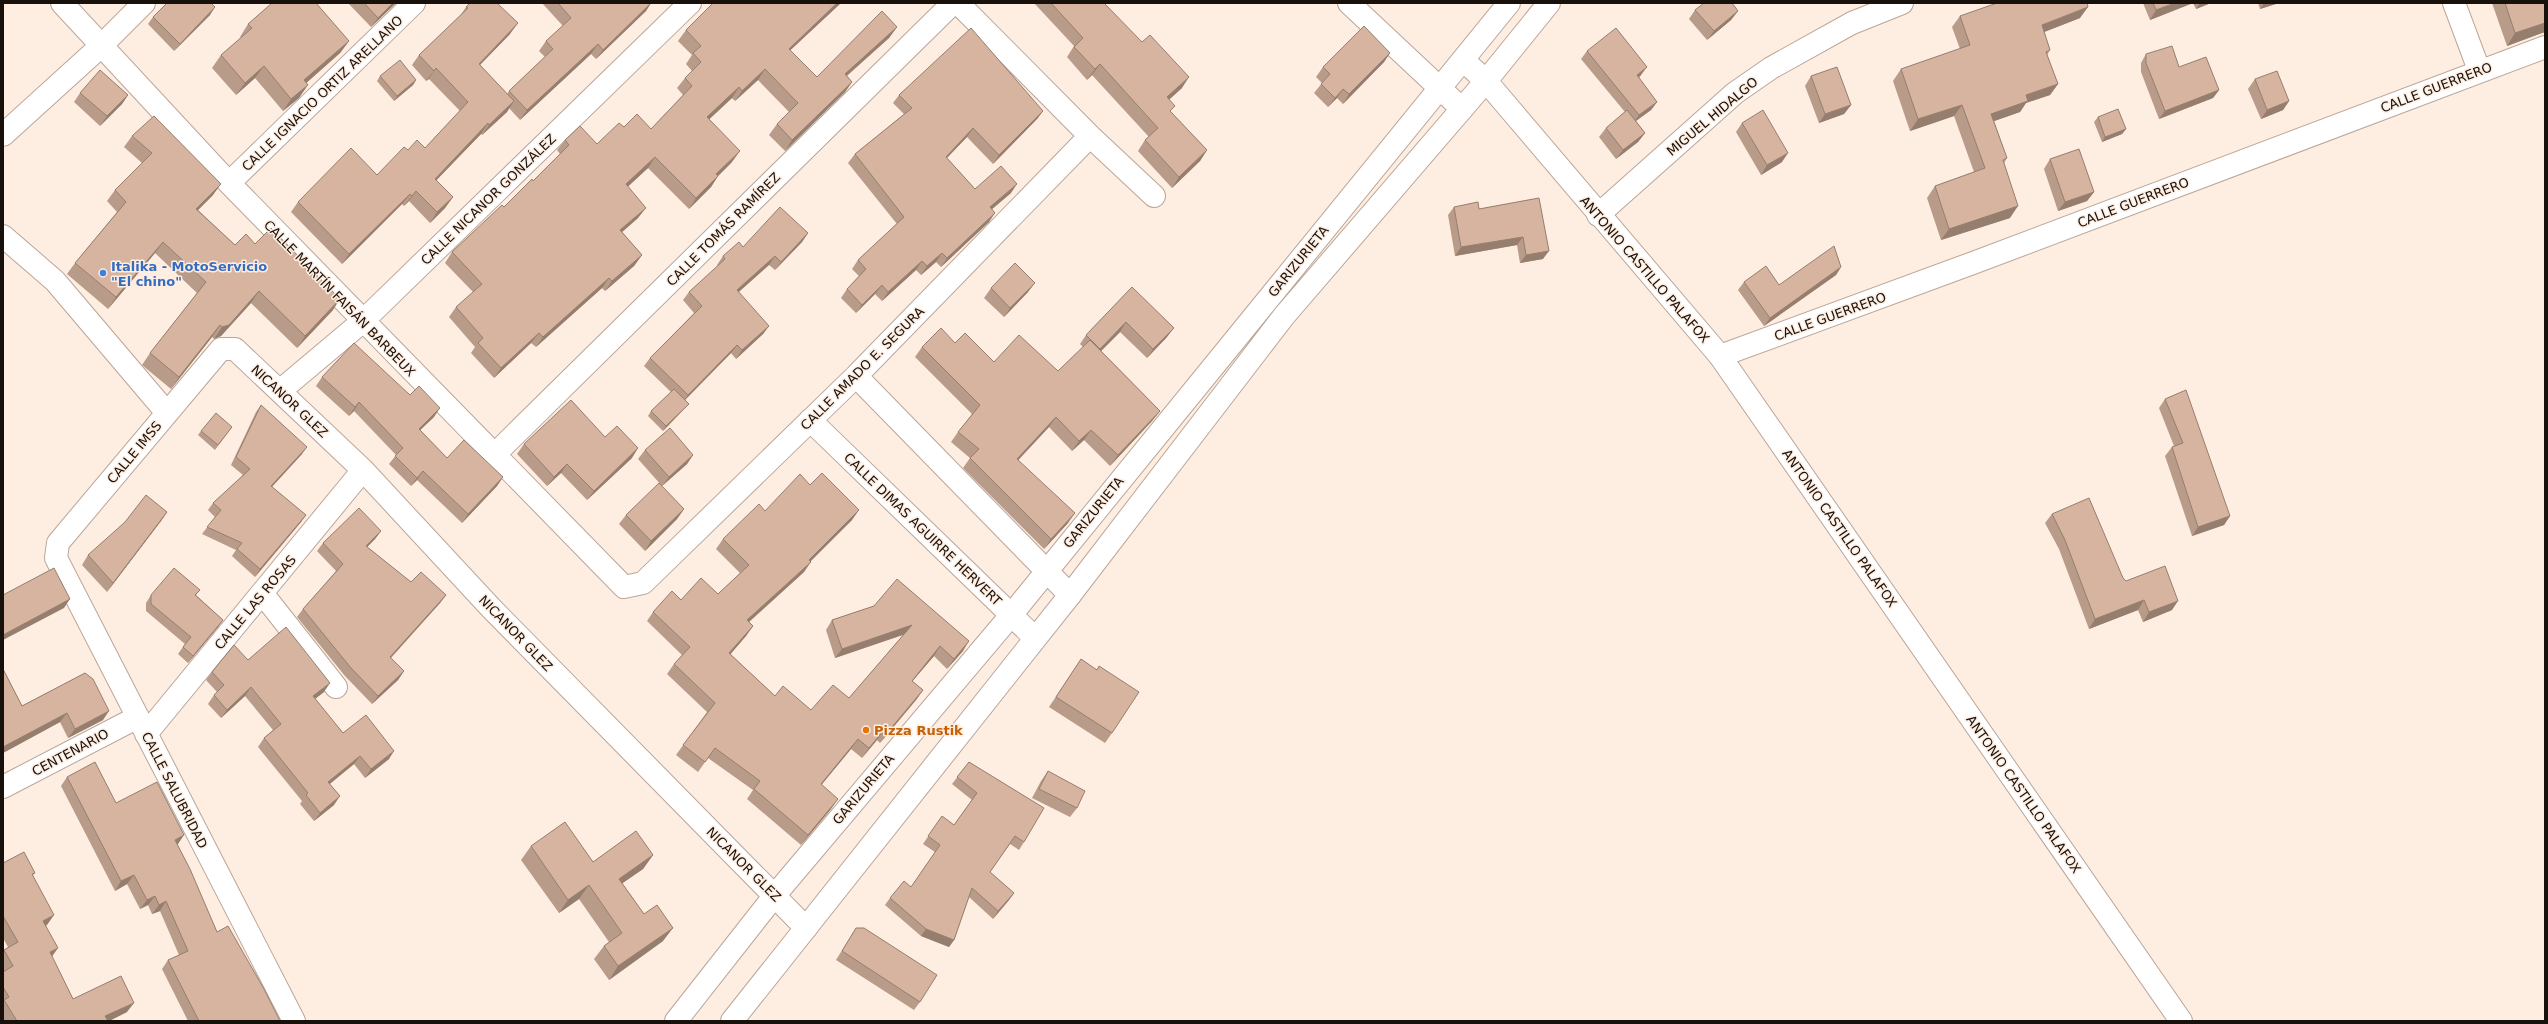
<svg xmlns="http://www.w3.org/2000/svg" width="2548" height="1024" font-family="'DejaVu Sans',sans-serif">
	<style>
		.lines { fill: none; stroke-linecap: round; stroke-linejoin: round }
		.minor-casing { stroke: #bba698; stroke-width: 24 }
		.tertiary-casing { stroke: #bba698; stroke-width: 24 }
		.secondary-casing { stroke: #bba698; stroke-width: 24 }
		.minor { stroke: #fff; stroke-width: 22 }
		.tertiary { stroke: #fff; stroke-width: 22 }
		.secondary { stroke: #fff; stroke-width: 22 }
		.wall { fill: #b99b89 }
		.shaded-wall { fill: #967e6f }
		.building { fill: #d7b49f; stroke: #967e6f }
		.shop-dot { fill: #3f7fe0; stroke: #feede1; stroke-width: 1.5 }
		.food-dot { fill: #e8710a; stroke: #feede1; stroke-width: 1.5 }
		.labels { text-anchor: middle; stroke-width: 3; stroke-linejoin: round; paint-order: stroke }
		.street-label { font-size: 13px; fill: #17100b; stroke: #feede1 }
		.shop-label { font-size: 13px; font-weight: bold; fill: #366cbe; stroke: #feede1; text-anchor: start }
		.food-label { font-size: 13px; font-weight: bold; fill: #c56008; stroke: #feede1; text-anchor: start }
	</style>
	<rect width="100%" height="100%" fill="#feede1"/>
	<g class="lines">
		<g class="minor-casing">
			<path id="minor" d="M62,3L229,183L624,587L643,583L856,376L1090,136
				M958,3L1090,136L1154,196
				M1349,3L1462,109
				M2454,3L2479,70
				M3,135L101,46L144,3
				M229,183L414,3
				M1598,215L1735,93L1771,68L1852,23L1902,3
				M3,236L55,281L167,413
				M1720,356L1973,263L2545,47
				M856,376L1070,595
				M281,390L363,321L690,3
				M810,420L1035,638
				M494,455L953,3
				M262,593L336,687
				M146,734L363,470
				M3,787L138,717
				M294,1021L56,558L58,543L221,349H235L363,470L491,608L806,928"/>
		</g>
		<g class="tertiary-casing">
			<path id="tertiary" d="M1464,61L1486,81L1720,356L2181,1021"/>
		</g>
		<g class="secondary-casing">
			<path id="secondary" d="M676,1021L775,895L1012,614L1509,3
				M732,1021L1070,595L1284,316L1486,81L1549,3"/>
		</g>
		<use href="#minor" class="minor"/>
		<use href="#tertiary" class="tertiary"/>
		<use href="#secondary" class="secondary"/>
	</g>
	<path class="wall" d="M348,3H396L371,27Z
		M542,3H651L646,11L596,59L591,54L520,120L509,108L507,112L482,135L481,134L436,180L453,197L445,208L430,223L409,201L404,206L402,204L342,264L291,212L298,202L377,175L408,150L425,148L460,111L429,79L426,81L412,65L419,55L460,16L466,7L510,34L480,65L507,94L509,91L545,57L539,51L546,41L563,26Z
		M841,3L790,50L817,77L897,27L889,38L847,76L852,82L845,92L785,151L769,135L777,124L789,112L758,80L735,101L732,98L709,119L732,162L718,176L711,187L689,209L648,168L628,186L638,218L622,232L642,255L634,266L605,291L602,288L536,347L531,343L494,378L471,353L475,347L449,317L456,307L473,292L445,263L452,252L533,181L560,154L557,150L565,140L597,144L624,127L651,129L683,95L677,88L685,78L692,71L686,64L692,55L678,41L686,30Z
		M1034,3H1104L1182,88L1169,99L1171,112L1207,150L1200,161L1172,188L1138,151L1145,140L1149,137L1092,75L1087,80L1067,57L1074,46Z
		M2143,3H2193L2150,20Z
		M2193,3H2211L2196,9Z
		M2258,3H2279L2260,9Z
		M2492,3H2545V32L2507,46Z
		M1695,10L1738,11L1731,20L1707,40L1689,19Z
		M210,15L174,51L148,24L153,17Z
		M1960,16L2080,18L2044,32L2050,50L2047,55L2058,84L2050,95L2026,103L2020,112L1994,121L2007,158L2004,163L2010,218L1941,240L1927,198L1935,186L1974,172L1954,116L1910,131L1893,81L1901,69L1960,49L1952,27Z
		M248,24L349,41L340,53L306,83L299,98L283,111L255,78L236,95L212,68L221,55L241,38L240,37Z
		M1587,51L1641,75L1639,78L1657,102L1651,110L1636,121L1645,133L1638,142L1616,159L1599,137L1606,128L1625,112L1581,59Z
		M1390,53L1384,62L1343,104L1337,98L1328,107L1314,93L1322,83L1316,77L1323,67Z
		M2146,54L2179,67L2219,90L2213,98L2159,119L2141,72V63Z
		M380,76L416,80L413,85L394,101L377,81Z
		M1811,76L1851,105L1844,114L1819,123L1805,86Z
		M2255,79L2289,101L2283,110L2261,119L2248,89Z
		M80,93L128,95L122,104L100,126L74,102Z
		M899,95L1043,111L1037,119L993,164L967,137L947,158L975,189L1011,193L992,209L989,222L941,267L936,262L921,275L916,270L882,301L875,294L856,313L841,298L847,289L859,276L852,269L858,260L897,224L848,163L855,154L904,114L893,103Z
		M2098,117L2126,129L2122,134L2102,142L2094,122Z
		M1742,123L1782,162L1761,175L1736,132Z
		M132,136L213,195L198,210L235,245L255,244L333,310L297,348L251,303L221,336L214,339L212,337L171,389L142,365L150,353L197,293L155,253L108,309L67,274L75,263L117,212L107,201L115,190L142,163L124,147Z
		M2050,159L2094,192L2087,201L2058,211L2044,169Z
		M1539,198L1543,259L1520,263L1517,245L1455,256L1448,215L1454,207L1479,209Z
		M808,233L802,242L775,270L769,265L738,292L769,326L763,334L736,359L731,353L685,400L689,404L685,408L663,431L648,416L651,411L671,392L644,366L650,358L694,313L683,300L689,292L718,266L717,265L723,256L743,247Z
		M1841,267L1836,275L1764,326L1738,290L1744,282L1779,285Z
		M1132,287L1167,337L1147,358L1120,332L1101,351L1160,411L1152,421L1110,466L1084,440L1072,451L1049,427L1018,460L1068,523L1044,549L963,468L970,458L951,442L958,432L972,414L915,357L922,347L955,343L994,362L1058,371L1083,347L1080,344L1086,335Z
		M991,288L1028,292L1004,317L984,298Z
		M322,377L410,395L434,417L420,430L447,458L503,477L497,486L462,523L417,480L411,486L389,464L396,455L354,411L349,416L316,386Z
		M2165,399L2230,516L2224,525L2192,536L2165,456L2172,447L2174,446L2159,408Z
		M261,405L302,454L272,487L306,515L301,522L255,577L232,556L236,550L202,534L215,517L208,510L213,503L243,475L231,465L256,412Z
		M232,427L215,450L198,435L201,431Z
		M605,437L632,458L587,500L561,473L547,486L517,454L524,444Z
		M645,450L693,455L687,464L662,486L638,459Z
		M810,485L852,520L810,561L804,572L749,622L753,626L746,636L730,654L775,696L811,710L849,698L903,635L835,658L826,630L832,620L874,606L963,651L947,669L934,656L912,681L923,690L916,700L880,743L877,740L862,758L851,749L821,785L831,809L801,845L747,799L753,790L708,758L698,772L676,755L707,712L667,674L674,664L682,655L647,621L653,612L681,600L718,594L740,573L716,549L723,539L765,511Z
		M684,509L677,519L645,551L619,524L626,515Z
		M167,512L161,521L107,592L82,565L88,555Z
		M2052,514L2126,581L2172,610L2143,622L2138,610L2089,629L2059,549L2045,523Z
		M381,531L375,539L367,547L411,582L446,595L440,603L391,658L404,671L398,680L372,704L345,676L297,617L303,609L336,571L317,551L323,543Z
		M200,590L196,595L223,620L218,627L188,663L178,654L185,644L146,611V603L151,595Z
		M1081,659L1096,670L1112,733L1105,743L1049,707Z
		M248,660L324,692L315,699L343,733L389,759L365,778L354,764L330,784L334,805L314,821L300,804L302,801L258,747L264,738L273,730L245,696L221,718L208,704L214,695L217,692L206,680L212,672Z
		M3,669L22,706L85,673L103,720L68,738L60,722L3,753Z
		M969,762L1024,842L1019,850L1010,844L990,872L1014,893L1009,900L993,919L969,897L954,940L949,947L921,936L885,905L890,898L911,887L935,852L923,844L942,816L954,825L972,800L952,784Z
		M1048,771L1077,808L1070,817L1032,798L1041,781Z
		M67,777L116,803L177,844L217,932L280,1021H188L162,969L168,960L179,955L160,911L152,914L148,905L140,909L127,884L115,891L61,786Z
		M531,846L593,862L653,855L643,869L622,883L663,941L609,980L594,959L604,946L609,942L579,899L559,913L521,860Z
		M3,863L35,873L33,875L47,925H46L52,957L73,999L127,1012L109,1021H4L3,1019V951L4,950L8,947L3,938Z
		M856,928L920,1002L914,1010L836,960Z"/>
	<path class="shaded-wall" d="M393,3H396L371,27L378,18Z
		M651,3L646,11L596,59L603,50Z
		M837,3H841L781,59L789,49Z
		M2175,3H2193L2150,20L2156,10Z
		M2200,3H2211L2196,9Z
		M2264,3H2279L2260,9Z
		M215,7L210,15L174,51L180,44Z
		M2088,7L2080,18L2034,36L2042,25Z
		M1738,11L1731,20L1707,40L1714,31Z
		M518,23L510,34L471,74L479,64Z
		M2545,23V32L2507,46L2515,33Z
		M897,27L889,38L837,84L845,74Z
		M349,41L340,53L295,93L304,80Z
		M598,44L591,54L520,120L527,110Z
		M1390,53L1384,62L1343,104L1349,94Z
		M1100,64L1092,75L1087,80L1095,69Z
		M264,66L255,78L236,95L245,83Z
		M1647,67L1641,75L1631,84L1637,75Z
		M436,68L429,79L426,81L434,71Z
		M765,69L758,80L735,101L742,91Z
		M1189,77L1182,88L1160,108L1167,97Z
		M416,80L413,85L394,101L397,96Z
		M852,82L845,92L785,151L792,140Z
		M2058,84L2050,95L2026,103L2020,112L1983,125L1991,114L2026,95Z
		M308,85L299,98L283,111L291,99Z
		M739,87L732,98L700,128L707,117Z
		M1343,89L1337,98L1328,107L1335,98Z
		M2219,90L2213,98L2159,119L2165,111Z
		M128,95L122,104L100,126L107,116Z
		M514,101L507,112L482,135L489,125Z
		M2289,101L2283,110L2261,119L2267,110Z
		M1657,102L1651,110L1633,123L1639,115Z
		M1851,105L1844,114L1819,123L1825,114Z
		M1962,105L1954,116L1910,131L1918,119Z
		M1043,111L1037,119L993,164L999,155Z
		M488,123L481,134L428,189L435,179Z
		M973,128L967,137L940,165L946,157Z
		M2126,129L2122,134L2102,142L2105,137Z
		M1645,133L1638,142L1616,159L1623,150Z
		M1207,150L1200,161L1172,188L1179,177Z
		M740,151L732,162L709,185L716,174Z
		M1788,153L1782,162L1761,175L1767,165Z
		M655,157L648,168L619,195L626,184Z
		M718,176L711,187L689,209L696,198Z
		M221,184L213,195L188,220L196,209Z
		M1017,184L1011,193L984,216L990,207Z
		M416,191L409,201L404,206Z
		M2094,192L2087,201L2058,211L2065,202Z
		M410,194L402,204L342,264L349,254Z
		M453,197L445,208L430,223L437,212Z
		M2018,206L2010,218L1941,240L1949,229Z
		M646,208L638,218L613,240L620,230Z
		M995,213L989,222L941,267L947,258Z
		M808,233L802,242L775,270L781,262Z
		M1523,237L1517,245L1455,256L1461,247Z
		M163,242L155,253L108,309L116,297Z
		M1549,251L1543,259L1520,263L1526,255Z
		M942,253L936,262L921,275L927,266Z
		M642,255L634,266L605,291L612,281Z
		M775,256L769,265L731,299L737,290Z
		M922,261L916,270L882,301L888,292Z
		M1841,267L1836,275L1764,326L1770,318Z
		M609,278L602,288L536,347L543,337Z
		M1035,283L1028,292L1004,317L1010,308Z
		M882,285L875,294L856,313L862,305Z
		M259,291L251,303L221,336L214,339L222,327Z
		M340,299L333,310L297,348L305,336Z
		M1126,322L1120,332L1094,358L1100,349Z
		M220,325L212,337L171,389L179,377Z
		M769,326L763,334L736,359L742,350Z
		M1174,328L1167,337L1147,358L1153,349Z
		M539,333L531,343L494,378L501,368Z
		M737,345L731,353L682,403L688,395Z
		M359,402L354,411L349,416L355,407Z
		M689,404L685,408L663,431L666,426Z
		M440,408L434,417L413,437L419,429Z
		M1160,411L1152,421L1110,466L1118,455Z
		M1056,417L1049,427L1010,469L1017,459Z
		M1091,430L1084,440L1072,451L1079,441Z
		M307,447L302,454L266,493L271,486Z
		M638,448L632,458L587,500L594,491Z
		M693,455L687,464L662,486L669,477Z
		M567,464L561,473L547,486L554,477Z
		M423,471L417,480L411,486L417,478Z
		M503,477L497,486L462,523L468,514Z
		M684,509L677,519L645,551L651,541Z
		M859,510L852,520L802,570L809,560Z
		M167,512L161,521L107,592L113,583Z
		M1075,513L1068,523L1044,549L1051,539Z
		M306,515L301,522L255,577L260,569Z
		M2230,516L2224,525L2192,536L2198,527Z
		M381,531L375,539L360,554L366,546Z
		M811,562L804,572L740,630L747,620Z
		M446,595L440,603L384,665L390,657Z
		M70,599L64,608L3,640V635Z
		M2144,600L2138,610L2089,629L2095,619Z
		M2178,601L2172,610L2143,622L2149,612Z
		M223,620L218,627L188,663L193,656Z
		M912,625L905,634L835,658L842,649Z
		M753,626L746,636L723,663L729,653Z
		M969,641L963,651L947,669L954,659Z
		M940,646L934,656L905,690L912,681Z
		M404,671L398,680L372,704L378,696Z
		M330,683L324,692L307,705L313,696Z
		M251,687L245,696L221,718L227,710Z
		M923,690L916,700L880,743L887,733Z
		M109,711L103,720L68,738L75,729Z
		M67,713L60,722L3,753V747Z
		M884,730L877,740L862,758L869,748Z
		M858,739L851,749L814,794L821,784Z
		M394,751L389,759L365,778L371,769Z
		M360,756L354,764L322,790L328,782Z
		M340,796L334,805L314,821L320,813Z
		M838,799L831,809L801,845L808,835Z
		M184,835L178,844L168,849L175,840Z
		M653,855L643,869L610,892L619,879Z
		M134,875L127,884L115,891L121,881Z
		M589,885L579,899L559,913L568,900Z
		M1014,893L1009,900L993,919L998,911Z
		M155,896L148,905L140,909L147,900Z
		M166,901L160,911L152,914L159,905Z
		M54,915L47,925L37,931L43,921Z
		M673,928L663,941L609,980L618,966Z
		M926,929L954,940L949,947L921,936Z
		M58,948L51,958L50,952Z
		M134,1003L127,1012L109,1021H102L105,1016Z"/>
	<path class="building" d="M167,3H211L215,7L180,44L153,17Z
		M272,3H316L349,41L304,80L308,85L291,99L264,66L245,83L221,55L252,28L248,24Z
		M364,3H393L378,18Z
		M470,3H497L518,23L479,64L514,101L489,125L488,123L435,179L453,197L437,212L416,191L412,196L410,194L349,254L298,202L351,148L377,175L404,147L408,150L417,140L425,148L468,102L436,68L434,71L419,55L468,8L466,7Z
		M558,3H651L603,50L598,44L527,110L509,91L553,49L546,41L571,18Z
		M713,3H837L789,49L817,77L882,11L897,27L845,74L852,82L792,140L777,124L798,103L765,69L742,91L739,87L707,117L740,151L716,174L718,176L696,198L655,157L626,184L646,208L620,230L642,255L612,281L609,278L543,337L539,333L501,368L478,343L483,338L456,307L482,284L452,252L502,205L504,207L532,179L533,181L569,145L565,140L580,126L597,144L619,123L624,127L637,114L651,129L692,86L685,78L701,62L693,53L701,46L686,30Z
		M1051,3H1104L1142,42L1150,35L1189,77L1167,97L1175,106L1170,111L1207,150L1179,177L1145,140L1158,128L1100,64L1095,69L1074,47L1083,38Z
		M1704,3H1732L1738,11L1714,31L1695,10Z
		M1997,3H2087L2088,7L2042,25L2050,50L2046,52L2058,84L2026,95L2028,101L1991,114L2007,158L2003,160L2018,206L1949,229L1935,186L1985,168L1962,105L1918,119L1901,69L1970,45L1960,16Z
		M2153,3H2175L2156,10Z
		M2505,3H2545V23L2515,33Z
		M1364,26L1390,53L1349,94L1343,89L1335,98L1321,84L1330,74L1323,67Z
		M971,28L1043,111L999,155L973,128L946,157L975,189L1001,166L1017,184L990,207L995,213L947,258L942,253L927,266L922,261L888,292L882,285L862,305L847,289L866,269L858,260L904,217L855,154L912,108L899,95Z
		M1616,28L1647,67L1637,75L1657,102L1639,115L1587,51Z
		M2172,46L2179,67L2206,57L2219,90L2165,111L2146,63V54Z
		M400,60L416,80L397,96L380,76Z
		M1837,67L1851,105L1825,114L1811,76Z
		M100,70L128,95L107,116L80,93Z
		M2277,71L2289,101L2267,110L2255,79Z
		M2118,109L2126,129L2105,137L2098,117Z
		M1627,110L1645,133L1623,150L1606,128Z
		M1763,110L1788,153L1767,165L1742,123Z
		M154,116L221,184L196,209L235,245L246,234L255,244L271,228L340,299L305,336L259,291L229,325L222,327L220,325L179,377L150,353L206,282L163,242L116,297L75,263L126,202L115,190L152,153L132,136Z
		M2079,149L2094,192L2065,202L2050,159Z
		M1539,198L1549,251L1526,255L1523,237L1461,247L1454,207L1478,202L1479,209Z
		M780,207L808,233L781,262L775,256L737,290L769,326L742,350L737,345L688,395L650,358L702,306L689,292L725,259L723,256L739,242L743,247Z
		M1834,246L1841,267L1770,318L1744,282L1766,266L1779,285Z
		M1015,263L1035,283L1010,308L991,288Z
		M1132,287L1174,328L1153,349L1126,322L1100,349L1086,335Z
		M941,328L955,343L965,333L994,362L1019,335L1058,371L1090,340L1160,411L1118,455L1091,430L1079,441L1056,417L1017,459L1075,513L1051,539L970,458L979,449L958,432L980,405L922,347Z
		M354,343L410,395L419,386L440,408L419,429L447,458L464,440L503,477L468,514L423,471L417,478L395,456L403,448L359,402L355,407L322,377Z
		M674,389L689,404L666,426L651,411Z
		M2186,390L2230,516L2198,527L2172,447L2183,443L2165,399Z
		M571,400L605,437L617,426L638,448L594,491L567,464L554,477L524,444Z
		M261,405L307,447L271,486L306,515L260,569L237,549L242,543L207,527L221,510L213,503L250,469L236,457Z
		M216,413L232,427L218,445L201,431Z
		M670,428L693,455L669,477L645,450Z
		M822,473L859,510L809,560L811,562L747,620L753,626L729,653L775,696L783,686L811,710L833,685L849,698L912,625L842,649L832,620L874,606L897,579L969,641L954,659L940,646L912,681L923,690L887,733L884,730L869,748L858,739L821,784L838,799L808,835L754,789L760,781L715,748L705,762L683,745L715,703L674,664L690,647L653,612L672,591L681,600L701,578L718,594L749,565L723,539L759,504L765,511L800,474L810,485Z
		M659,483L684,509L651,541L626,515Z
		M146,495L167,512L113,583L88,555L125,522Z
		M2089,498L2123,578L2126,581L2165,566L2178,601L2149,612L2144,600L2095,619L2065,540L2052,514Z
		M359,508L381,531L366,546L411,582L421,572L446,595L390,657L404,671L378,696L351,668L303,609L343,564L323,543Z
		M54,568L70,599L3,635V595Z
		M174,568L200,590L195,595L223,620L193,656L183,647L191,637L151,604V595Z
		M286,627L330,683L313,696L343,733L366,715L394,751L371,769L360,756L328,782L340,796L320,813L306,795L308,793L264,738L281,724L251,687L227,710L214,695L224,685L212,672L234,645L248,660Z
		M1081,659L1097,670L1099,666L1139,692L1112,733L1056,697Z
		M3,669L22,706L85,673L93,679L109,711L75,729L67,713L3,747Z
		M95,762L116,803L157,782L184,835L175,840L190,869L217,932L228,926L264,989L280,1021H199L168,960L188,951L166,901L159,905L155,896L147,900L134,875L121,881L67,777Z
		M969,762L1044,808L1024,842L1015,836L990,872L1014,893L998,911L972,888L954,940L926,929L890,898L904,881L911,887L940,845L928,836L942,816L954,825L977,793L957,777Z
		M1048,771L1085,791L1077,808L1039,789Z
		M565,822L593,862L636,831L653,855L619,879L644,914L657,905L673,928L618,966L604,946L622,933L589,885L568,900L531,846Z
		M24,852L35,873L32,874L54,915L43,921L58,948L50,952L73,999L121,976L134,1003L105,1016L108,1021H17L4,1000L9,997L3,987V972L13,966L4,950L18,942L3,916V863Z
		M856,928H864L937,975L920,1002L842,951Z"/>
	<circle class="shop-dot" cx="103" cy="273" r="4"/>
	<circle class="food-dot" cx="866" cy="730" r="4"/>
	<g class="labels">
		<g class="street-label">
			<text transform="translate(2436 87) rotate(-21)" y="5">CALLE GUERRERO</text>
			<text transform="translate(322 93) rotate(-44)" y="5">CALLE IGNACIO ORTIZ ARELLANO</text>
			<text transform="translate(1712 116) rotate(-40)" y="5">MIGUEL HIDALGO</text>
			<text transform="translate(488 199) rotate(-44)" y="5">CALLE NICANOR GONZÁLEZ</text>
			<text transform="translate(2133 202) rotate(-21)" y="5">CALLE GUERRERO</text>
			<text transform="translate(723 229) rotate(-45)" y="5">CALLE TOMÁS RAMÍREZ</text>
			<text transform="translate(1298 261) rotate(-51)" y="5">GARIZURIETA</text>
			<text transform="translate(1645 269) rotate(49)" y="5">ANTONIO CASTILLO PALAFOX</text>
			<text transform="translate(340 298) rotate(46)" y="5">CALLE MARTÍN FAISÁN BARBEUX</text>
			<text transform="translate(1830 316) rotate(-20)" y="5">CALLE GUERRERO</text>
			<text transform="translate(862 368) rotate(-45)" y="5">CALLE AMADO E. SEGURA</text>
			<text transform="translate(290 401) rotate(43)" y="5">NICANOR GLEZ</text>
			<text transform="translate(134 452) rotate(-50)" y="5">CALLE IMSS</text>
			<text transform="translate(1093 512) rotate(-51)" y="5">GARIZURIETA</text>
			<text transform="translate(1840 528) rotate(55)" y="5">ANTONIO CASTILLO PALAFOX</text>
			<text transform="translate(923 529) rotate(44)" y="5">CALLE DIMAS AGUIRRE HERVERT</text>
			<text transform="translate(255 602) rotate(-50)" y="5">CALLE LAS ROSAS</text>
			<text transform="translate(516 633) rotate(46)" y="5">NICANOR GLEZ</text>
			<text transform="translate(70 752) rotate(-28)" y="5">CENTENARIO</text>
			<text transform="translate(863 789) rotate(-50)" y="5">GARIZURIETA</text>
			<text transform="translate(175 790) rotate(63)" y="5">CALLE SALUBRIDAD</text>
			<text transform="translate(2024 794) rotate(55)" y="5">ANTONIO CASTILLO PALAFOX</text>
			<text transform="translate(744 864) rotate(45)" y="5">NICANOR GLEZ</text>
		</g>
		<g class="shop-label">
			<text x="111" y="271">Italika - MotoServicio<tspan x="111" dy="15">"El chino"</tspan></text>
		</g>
		<g class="food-label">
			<text x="874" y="735">Pizza Rustik</text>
		</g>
	</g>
	<rect width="2548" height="1024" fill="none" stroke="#17100b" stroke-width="8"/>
</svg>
